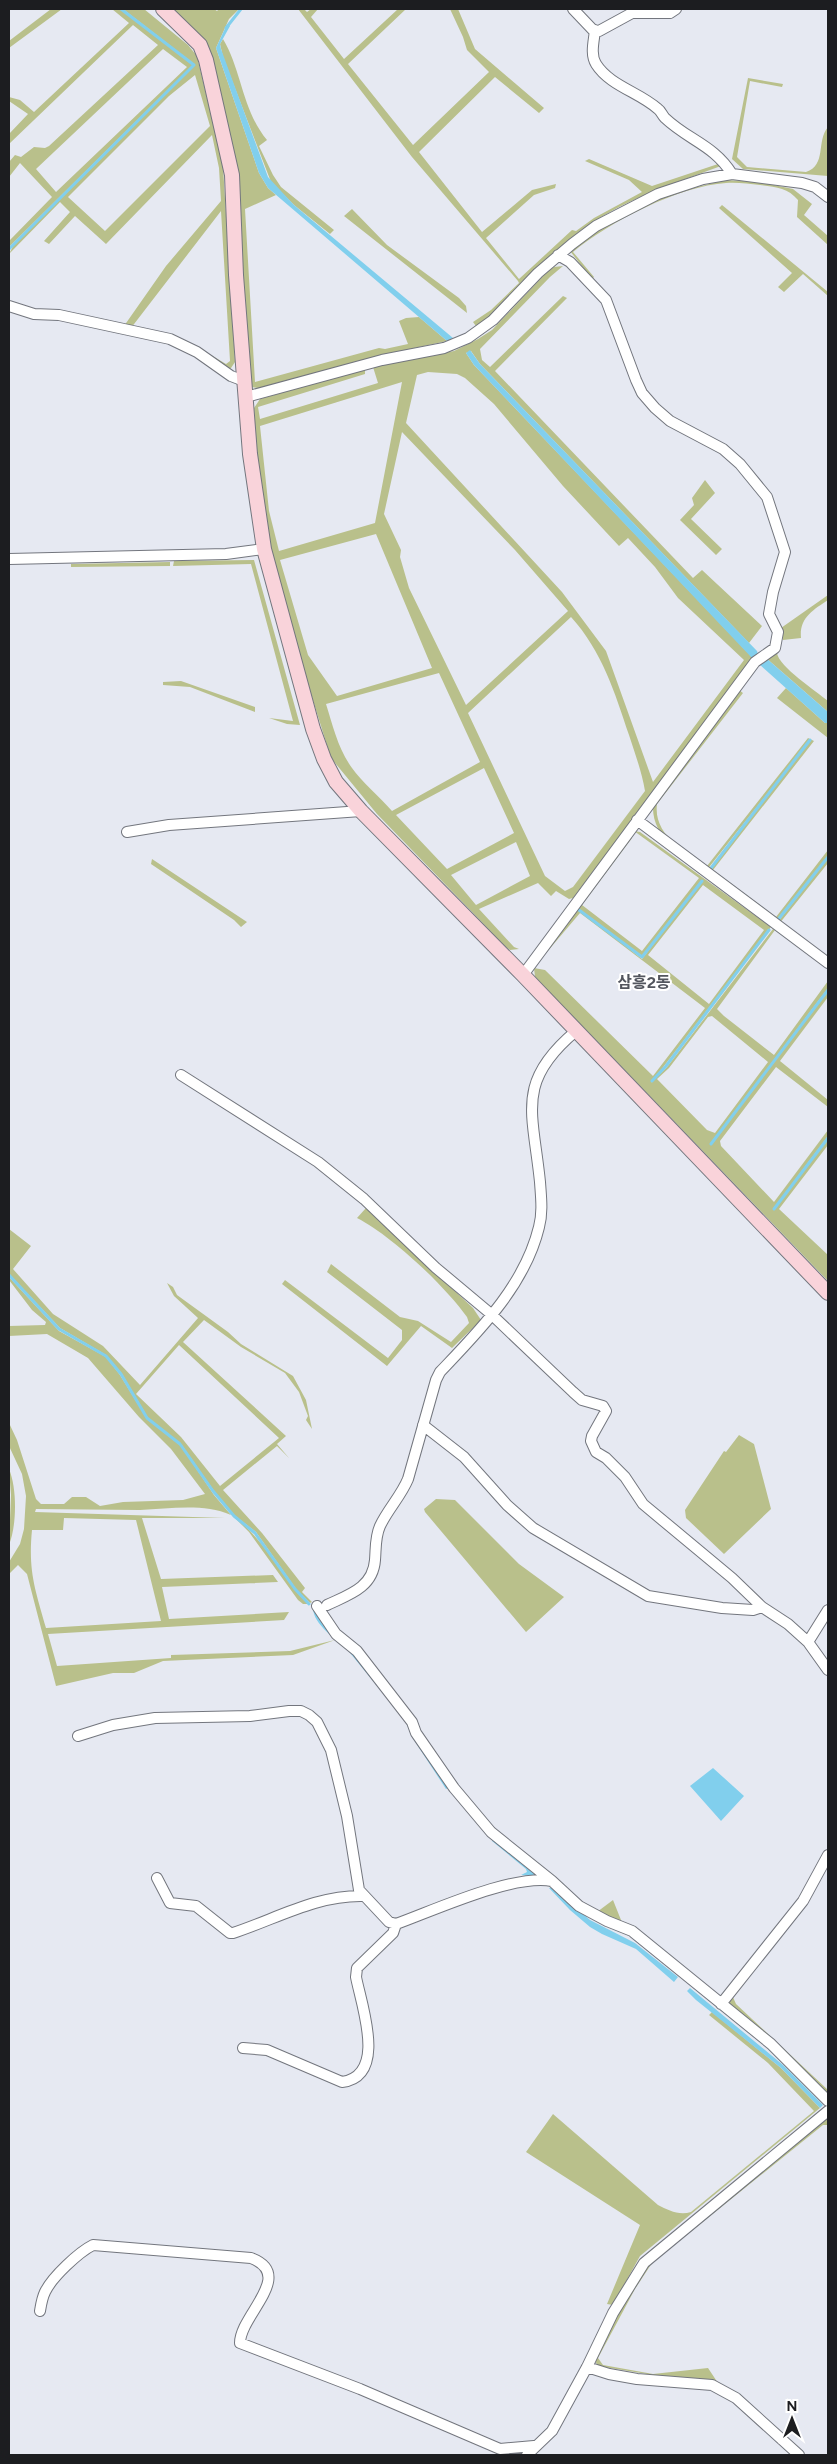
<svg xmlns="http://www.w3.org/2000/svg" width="837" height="2464" font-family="Figtree,'Noto Sans KR',sans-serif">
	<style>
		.green { fill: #b9c08b; fill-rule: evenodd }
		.water { fill: #81cfed }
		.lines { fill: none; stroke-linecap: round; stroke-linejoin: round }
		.stream { stroke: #81cfed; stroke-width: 3 }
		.street-casing { stroke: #73767e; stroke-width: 12 }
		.secondary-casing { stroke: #73767e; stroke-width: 16 }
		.street { stroke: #fff; stroke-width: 10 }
		.secondary { stroke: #f9d3da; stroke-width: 14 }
		.labels { text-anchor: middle; stroke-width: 4; stroke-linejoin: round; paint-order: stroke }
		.quarter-label { font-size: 16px; font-weight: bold; fill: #53565e; stroke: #fff }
	</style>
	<rect width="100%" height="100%" fill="#e6e9f2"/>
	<path class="green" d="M51,9H62L9,48V41Z
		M112,9H120L193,65L9,247L10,240L52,197L20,163L9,177V162L15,155L21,157L34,147L45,148L49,146L158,45L133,25L9,144V134L28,114L9,101V97L20,100L34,112L129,23ZM163,49L187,67L56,192L36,169Z
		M123,9H144L188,45L197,56L223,166L235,362L231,368H227L196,346L226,364L230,361L221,211L131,328L124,326L166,266L221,201L219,168L212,135L106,244L75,216L49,244L44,241L70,212L60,202L9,254L14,244L195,65ZM195,75L210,126L105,231L68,197L169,96Z
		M173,9H214L217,11L219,9H239L229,19L216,48L259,173L268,188L276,195L245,209L255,382L379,348L385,349L408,344L399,321L406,318L419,317L447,341L396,352L259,388L251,387L237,199L196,32Z
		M298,9H304L307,12L311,9H318L311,17L344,59L398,9H406L348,64L413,145L489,72L467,50L463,37L450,9H458L475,49L544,108L539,113L495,77L419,152L482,232L532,190L556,184L555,188L534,195L486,238L519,279L572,230L576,231L594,218L642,192L629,180L585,161L589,159L652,186L718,164L721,166C666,186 610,204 565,243C535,270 509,304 476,326L473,322L491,310L519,283L518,281L412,157Z
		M223,39C242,71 242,110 267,140L259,146L273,175L281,187L334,230L330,234L294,205L271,182L223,57L220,44Z
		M748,78L783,84L782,87L750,81L737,157L747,167L806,172C827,165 816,141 828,127V176L743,169L732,159Z
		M725,180L760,182L793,189L812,204L804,215L828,236V245L797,217L798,200C788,188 776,187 760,185C749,184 737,182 726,183C679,186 609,222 573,252L594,277L592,279L570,251L598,230L669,194Z
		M722,205L828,292V296L803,274L784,292L778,287L792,273L719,208Z
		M352,209L387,245L459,298L466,306L467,313L344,216Z
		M563,266L550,277L480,349L482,360L490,367L563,296L567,298L495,371L693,578L702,570L762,626L749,643L480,364L471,351L466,353L474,365L752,657L755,658L573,898L569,899L556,891L551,896L538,883L479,909L514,947L519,949L510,950L506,947L377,814L331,758L297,649L270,548L258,469L254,408L260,399L365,369V374L258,407L260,419L378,383L373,367L454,351L478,339L492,330L547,272L554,267ZM428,372L457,374L465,378L494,404L563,486L619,546L628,538L655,567L678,598L744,660L653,782L606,651L562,592L406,423L417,375ZM402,382L375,523L279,551L269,511L260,426ZM402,432L515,550L568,611L466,705L409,588L400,557L401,550L384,514ZM376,534L432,668L337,696L308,655L280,560ZM571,617C602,651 615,693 629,735C635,754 642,772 645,791L573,887L565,891L545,876L468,713ZM439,673L480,762L392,811C380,797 361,781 352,768C338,749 333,726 326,704ZM484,768L514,833L447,869L396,815ZM516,842L530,876L476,905L451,875Z
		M705,480L715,493L691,519L722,549L716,555L680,520L694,505L692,498Z
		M254,560L300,725L287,724L269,718L293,721L251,564L173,566L174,561Z
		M170,562V566L71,567V564Z
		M828,595V600C813,610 799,618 801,638L783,640L781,628Z
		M777,653C779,667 816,691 828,701V712L766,658Z
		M181,681L255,707V712L190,687L163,685V682Z
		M786,688L825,723H828V738L777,698Z
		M739,690L743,693L657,804C653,836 686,851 707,866L808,738L814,741L713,870L776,917L828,850V856L775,922L709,872L811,739L706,871C683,854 652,839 653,806Z
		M634,831L640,832L771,927L651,1083L667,1067L773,929L775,930L717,1009L724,1016L774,1055L828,981V988L710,1145H711L828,991V997L780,1061L828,1100V1107L776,1067L720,1141L721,1146L774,1202L828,1130V1136L774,1208L828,1139V1145L779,1209L828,1255V1281L535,977L534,968L545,970L653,1076L705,1008L580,913L541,959L629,833L632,838L582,905L642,951L699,878ZM701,882L642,959L579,909L642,956ZM703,885L764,930L709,1004L648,955ZM712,1016L768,1062L715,1133L707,1130L657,1079L669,1068L708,1017Z
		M828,858V863L779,924L777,923Z
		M152,859L247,922L241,927L234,920L151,864Z
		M366,1208L473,1308L481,1320L452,1348L421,1326L387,1366L282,1284L285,1280L388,1358L402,1340V1330L327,1272L331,1264L400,1317L418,1321L451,1342L469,1323L467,1317C444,1285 392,1236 357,1218Z
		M9,1229L31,1246L13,1269L53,1314L103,1346L140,1385L198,1318L174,1296L167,1283L173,1287L177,1295L228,1332L241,1344L293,1376L306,1400L312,1429L306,1420L308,1416L299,1392L285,1373L241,1347L204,1320L183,1342L286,1436L277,1444L289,1458L277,1446L223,1490L262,1533L305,1588L302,1592L312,1602L310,1603L296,1589L256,1532L234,1515L214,1491L181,1444L148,1418L122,1374L106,1355L60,1328L9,1274ZM179,1345L279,1438L220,1486L181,1437L136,1394Z
		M9,1277L59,1331L106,1357L120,1375L147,1419L181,1446L214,1495L231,1515C203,1503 170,1509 140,1510C105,1510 70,1509 36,1509L35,1512L225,1518H142L161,1579L273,1575L278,1582L162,1587L169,1619L289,1612L284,1620L48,1634L57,1666L171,1658V1655L290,1651L335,1640L293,1655L163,1661L134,1673H113L56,1686L27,1574L18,1565L9,1574V1562L20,1544L24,1529L26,1496L22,1474L9,1446V1423L17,1440L36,1499L41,1504H64L72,1497H86L100,1506L123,1502L183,1500L205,1494L171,1449L139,1417L88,1358L47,1334L9,1336V1326L45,1325L46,1322L32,1310L9,1280ZM64,1518L136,1520L161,1621L46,1628C35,1589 28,1571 32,1530H63Z
		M739,1435L754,1444L771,1509L724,1554L686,1518L685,1510L724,1451L726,1452Z
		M9,1469C17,1488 17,1525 9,1545L11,1495Z
		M436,1499L455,1500L519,1564L564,1597L526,1632L425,1512L424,1509Z
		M233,1516C265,1539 281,1577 308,1604H303L298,1600L249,1532Z
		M613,1900L623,1925L597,1912Z
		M732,1995L736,2004L828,2090V2097L728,2004Z
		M712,2012L781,2068L820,2108L640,2256L613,2305L607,2304L640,2225L526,2152L553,2114L658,2205C668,2210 679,2216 691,2212L814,2111L768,2063L709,2015Z
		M828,2117V2125H823L652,2263L635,2289L598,2358L603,2365L653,2374L708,2368L720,2386L598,2366L594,2359L639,2272Z"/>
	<path class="water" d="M227,24L230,26L220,44L221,49L268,177L294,205L453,338L447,341L268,188L259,173L216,48Z
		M470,350L480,364L757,651L758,654L755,658H752L474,365L466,353Z
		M766,658L828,712V723H825L759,664Z
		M313,1609H314L412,1725L450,1787L446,1789L412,1737L405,1720L346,1648C335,1639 314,1624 313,1609Z
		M713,1768L744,1796L721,1821L690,1786Z
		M493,1839L540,1877L521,1875L527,1872L526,1869L492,1841Z
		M549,1888H553L590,1920L635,1943L678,1977L674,1982L636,1949L602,1934L590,1927L570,1910Z
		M690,1988L783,2065L823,2105L820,2108L781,2068L696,2000L687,1991Z"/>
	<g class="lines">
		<path class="stream" d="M226,28L241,9
			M9,249L194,65L121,9
			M708,872L810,740
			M579,910L642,957L702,881
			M777,921L828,857
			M652,1081L666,1066L769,930
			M711,1144L828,990
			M774,1209L828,1138
			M9,1275L59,1329L106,1356L121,1374L147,1418L180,1444L213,1491L234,1516L255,1533L295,1589L309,1604"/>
		<g class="street-casing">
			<path id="street" d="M573,9L593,30L599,31L632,13H670L676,9
				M595,30C594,41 590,54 596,64C610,86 639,92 658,109C661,111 662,115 665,118C688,140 714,145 732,174
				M9,306L34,314L59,315L170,339L197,352L231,376L244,381
				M246,397L382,360L444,348L468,338L493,320L538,273L572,244L596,226L658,194L703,179L732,174L802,183L815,187L828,197
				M9,559L226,554L264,549
				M637,820L828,963
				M127,832L169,825L361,811
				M523,975L755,662L775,648L778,632L769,614L773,592L785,552L767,497L740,464L723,449L670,421L655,408L642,393L636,380L606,300L570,262L558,255
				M181,1075L318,1162L364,1199L436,1268L491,1314L573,1392L582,1400L603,1406L606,1411L592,1436L591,1441L596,1452L606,1458L625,1477L643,1504L732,1578L762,1607L788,1624L808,1642L828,1670
				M423,1425L464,1457L507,1505L533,1528L648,1596L722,1608L753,1610L762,1607
				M327,1605C348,1595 373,1588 375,1560C376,1548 375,1537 380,1526C388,1509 401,1496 408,1479L436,1380L440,1372C480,1330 525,1285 539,1227C543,1212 541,1197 540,1182C533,1112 515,1082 576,1031
				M317,1606L336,1634L357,1651L412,1722L416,1733L454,1788L491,1832L552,1881
				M808,1642L828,1610
				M78,1736L113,1725L155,1718L250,1716L289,1711H301L309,1715L317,1722L331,1750L347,1816L359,1890L389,1922L396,1924C435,1910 512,1874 552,1881L579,1906L607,1921L632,1931L771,2044L828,2101
				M157,1878L170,1903L196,1906L230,1933H233C276,1919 316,1895 363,1896
				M721,2004L803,1901L828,1855
				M243,2048L267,2050L342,2082C388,2076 361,2004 356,1977L357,1968L393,1933L396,1924
				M40,2311C41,2305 42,2298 45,2292C52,2277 79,2252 93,2245L251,2258C296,2275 240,2315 240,2343L360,2389L500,2449L534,2446
				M587,2367L609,2374L637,2379L712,2385L736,2398L799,2455
				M527,2455L552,2431L587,2367L613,2313L644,2263L828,2111"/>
		</g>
		<g class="secondary-casing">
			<path id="secondary" d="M163,9L200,45L206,60L232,175L236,275L250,454L264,549L313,729L324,759L336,782L361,811L523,975L828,1293"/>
		</g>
		<use href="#street" class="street"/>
		<use href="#secondary" class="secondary"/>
	</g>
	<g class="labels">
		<g class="quarter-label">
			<text x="644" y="988">삼흥2동</text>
		</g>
	</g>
	<rect width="837" height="2464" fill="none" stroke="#1c1d20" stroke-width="20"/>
	<g transform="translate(792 2419)" stroke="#ffffff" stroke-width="4" paint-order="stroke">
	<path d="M0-4L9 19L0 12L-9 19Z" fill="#1c1d20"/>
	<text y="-8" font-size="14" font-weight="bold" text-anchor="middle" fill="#1c1d20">N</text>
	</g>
</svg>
